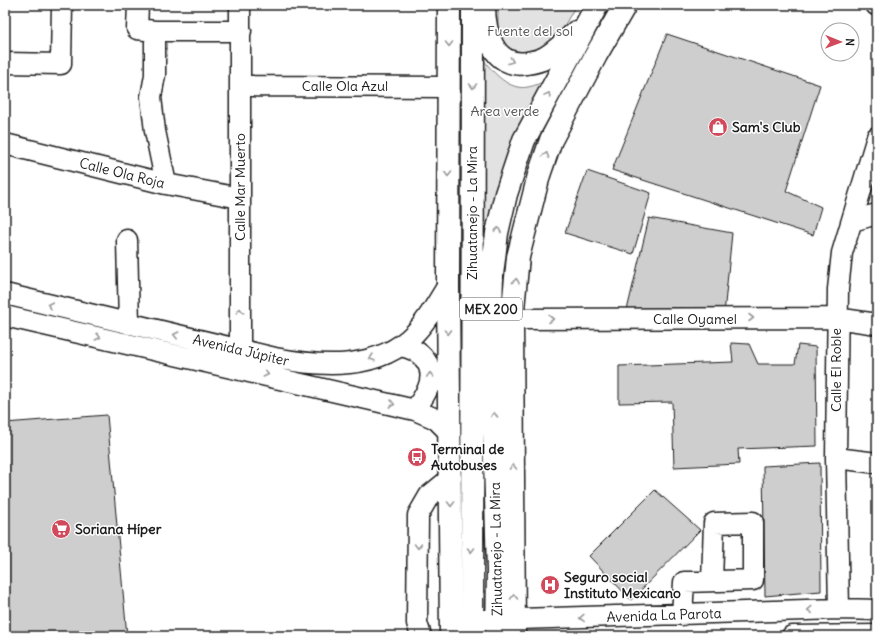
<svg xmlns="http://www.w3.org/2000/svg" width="882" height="641" font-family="Delius,sans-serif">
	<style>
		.park { fill: #e2e2e2; stroke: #7f7f7f }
		.building { fill: #cecece; stroke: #1c1c1c }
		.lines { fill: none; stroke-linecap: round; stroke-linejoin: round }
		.minor-casing { stroke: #1c1c1c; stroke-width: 23 }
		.major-casing { stroke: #1c1c1c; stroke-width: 25 }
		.highway-casing { stroke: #1c1c1c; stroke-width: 25 }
		.minor { stroke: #fff; stroke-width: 20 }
		.major { stroke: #fff; stroke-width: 22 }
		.highway { stroke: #fff; stroke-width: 22 }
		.oneway { stroke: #999 }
		.labels { text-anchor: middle; stroke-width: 3; stroke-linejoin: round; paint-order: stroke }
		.shield { fill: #fff; stroke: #606060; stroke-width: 1 }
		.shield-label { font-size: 13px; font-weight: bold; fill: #1c1c1c }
		.park-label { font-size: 14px; fill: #575757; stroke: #fff }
		.street-label { font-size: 14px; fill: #1c1c1c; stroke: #fff }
		.poi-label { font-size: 14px; font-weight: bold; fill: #1c1c1c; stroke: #fff; text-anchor: start }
	</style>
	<rect width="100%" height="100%" fill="#fff"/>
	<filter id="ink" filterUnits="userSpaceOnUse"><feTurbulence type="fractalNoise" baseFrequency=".025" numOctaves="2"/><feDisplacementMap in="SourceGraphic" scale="8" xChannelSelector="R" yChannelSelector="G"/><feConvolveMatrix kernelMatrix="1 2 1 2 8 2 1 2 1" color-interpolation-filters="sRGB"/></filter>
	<g filter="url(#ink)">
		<path class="park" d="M498,5H576L554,44L518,59L498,38Z
			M484,60C493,73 510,91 528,87C535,86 543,82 549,79L494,238L479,239Z"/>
		<path class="building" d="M667,34L820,85L786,191L821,207L813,235L612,170Z
			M587,171L651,193L633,254L565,233Z
			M649,218L732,233L724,314L627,310Z
			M731,343L749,344L758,364H795L798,345L816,347L817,446L738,449L739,464L674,467L672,402L619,403V366L733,362Z
			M107,415L127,636H5V423Z
			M820,463L821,591L765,596L763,466Z
			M655,490L700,530L631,600L589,556Z"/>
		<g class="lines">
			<g class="minor-casing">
				<path id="minor" d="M138,5L137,29L155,31H241
					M876,5H877
					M155,31V75L151,97L155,131L166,184
					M5,63L61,64L62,5
					M241,86L449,87
					M5,144L166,184L240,198
					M852,221L877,214
					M127,240L129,324
					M5,294L275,358C322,367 379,371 415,333C429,319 438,301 448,285
					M5,316L415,410L436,419L449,432
					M512,319L836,318L877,324
					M400,346C421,349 437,366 428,388C425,396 419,403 415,410
					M240,363V5
					M836,458L877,463
					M839,609L836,458L838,289L842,253L877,137
					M682,615L684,582L753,580V522L714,523L712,581
					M455,621L839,609L877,610
					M421,636L417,623L418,515L429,496L451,478
					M792,636L877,635"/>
			</g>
			<g class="major-casing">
				<path id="major" d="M449,5L448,285L451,636
					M514,636L512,319L518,257L539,175L551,140L596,55L625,5"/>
			</g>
			<g class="highway-casing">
				<path id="highway" d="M484,5C484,31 493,69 527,63C533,62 539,61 545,58C557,51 566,42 576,32
					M472,636L473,5
					M497,636L498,572L491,307L492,275L497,233L506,194L524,140L597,5"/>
			</g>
			<use href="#minor" class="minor"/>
			<use href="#major" class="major"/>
			<use href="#highway" class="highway"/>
		</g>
		<defs><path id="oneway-chevron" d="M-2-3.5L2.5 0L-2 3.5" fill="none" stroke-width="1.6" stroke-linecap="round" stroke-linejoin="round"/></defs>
		<g class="oneway">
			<use href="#oneway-chevron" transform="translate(449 44) rotate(90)"/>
			<use href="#oneway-chevron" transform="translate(511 61) rotate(20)"/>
			<use href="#oneway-chevron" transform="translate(473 86) rotate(90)"/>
			<use href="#oneway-chevron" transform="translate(548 95) rotate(-62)"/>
			<use href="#oneway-chevron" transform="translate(546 155) rotate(-72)"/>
			<use href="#oneway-chevron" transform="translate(448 174) rotate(90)"/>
			<use href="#oneway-chevron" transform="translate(498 230) rotate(-79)"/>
			<use href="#oneway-chevron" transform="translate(516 281) rotate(-84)"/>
			<use href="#oneway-chevron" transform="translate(50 305) rotate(-166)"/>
			<use href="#oneway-chevron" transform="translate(240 311) rotate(-90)"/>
			<use href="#oneway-chevron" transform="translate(751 318)"/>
			<use href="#oneway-chevron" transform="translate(551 319)"/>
			<use href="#oneway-chevron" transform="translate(448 332) rotate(89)"/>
			<use href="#oneway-chevron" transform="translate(176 335) rotate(-167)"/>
			<use href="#oneway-chevron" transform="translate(98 337) rotate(13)"/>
			<use href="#oneway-chevron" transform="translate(372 358) rotate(164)"/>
			<use href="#oneway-chevron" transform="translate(266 374) rotate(13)"/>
			<use href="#oneway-chevron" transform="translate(430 375) rotate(-92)"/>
			<use href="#oneway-chevron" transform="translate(392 404) rotate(14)"/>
			<use href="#oneway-chevron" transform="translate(494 415) rotate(-92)"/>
			<use href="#oneway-chevron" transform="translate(513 467) rotate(-91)"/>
			<use href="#oneway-chevron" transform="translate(451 504) rotate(90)"/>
			<use href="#oneway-chevron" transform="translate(418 546) rotate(90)"/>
			<use href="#oneway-chevron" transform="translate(471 550) rotate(90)"/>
			<use href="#oneway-chevron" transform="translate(514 597) rotate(-90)"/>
			<use href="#oneway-chevron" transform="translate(810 610) rotate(178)"/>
			<use href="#oneway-chevron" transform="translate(582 618) rotate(178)"/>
		</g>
	</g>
	<defs>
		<g id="shop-disc" transform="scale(1)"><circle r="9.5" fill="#d1495b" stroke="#fff"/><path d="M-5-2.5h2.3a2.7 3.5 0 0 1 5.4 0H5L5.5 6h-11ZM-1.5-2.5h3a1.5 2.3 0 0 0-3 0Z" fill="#fff"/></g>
		<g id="bus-disc" transform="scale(1)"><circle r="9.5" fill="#d1495b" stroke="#fff"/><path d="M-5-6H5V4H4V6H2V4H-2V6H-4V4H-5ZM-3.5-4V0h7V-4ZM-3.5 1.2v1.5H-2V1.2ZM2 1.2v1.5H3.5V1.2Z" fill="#fff"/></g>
		<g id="supermarket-disc" transform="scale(1)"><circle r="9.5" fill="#d1495b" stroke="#fff"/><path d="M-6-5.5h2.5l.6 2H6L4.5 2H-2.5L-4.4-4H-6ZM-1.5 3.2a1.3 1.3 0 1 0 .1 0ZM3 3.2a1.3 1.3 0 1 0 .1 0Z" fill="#fff"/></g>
		<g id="hospital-disc" transform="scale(1)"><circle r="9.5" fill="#d1495b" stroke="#fff"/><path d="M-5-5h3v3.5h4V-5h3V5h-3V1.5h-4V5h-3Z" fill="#fff"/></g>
	</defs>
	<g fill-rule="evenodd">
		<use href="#shop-disc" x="718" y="127"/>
		<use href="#bus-disc" x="417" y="457"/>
		<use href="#supermarket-disc" x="61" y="529"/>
		<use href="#hospital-disc" x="550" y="585"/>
	</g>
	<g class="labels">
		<rect class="shield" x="460" y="298" width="62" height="22" rx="3"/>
		<g class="shield-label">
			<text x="491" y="314">MEX 200</text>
		</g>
		<g class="park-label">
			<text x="530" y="36">Fuente del sol</text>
			<text x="505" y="116">Area verde</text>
		</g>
		<g class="street-label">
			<text x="345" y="91">Calle Ola Azul</text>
			<text transform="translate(122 173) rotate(14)" y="5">Calle Ola Roja</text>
			<text transform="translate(240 187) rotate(-90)" y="5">Calle Mar Muerto</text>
			<text transform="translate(472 213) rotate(-90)" y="5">Zihuatanejo - La Mira</text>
			<text x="695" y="324">Calle Oyamel</text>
			<text transform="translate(241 350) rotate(13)" y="5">Avenida Júpiter</text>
			<text transform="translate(836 370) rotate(-90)" y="5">Calle El Roble</text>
			<text transform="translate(496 549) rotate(-91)" y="5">Zihuatanejo - La Mira</text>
			<text transform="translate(664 615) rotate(-2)" y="5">Avenida La Parota</text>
		</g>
		<g class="poi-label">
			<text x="732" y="132">Sam's Club</text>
			<text x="431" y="454">Terminal de<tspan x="431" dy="16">Autobuses</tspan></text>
			<text x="75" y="534">Soriana Híper</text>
			<text x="564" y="582">Seguro social<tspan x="564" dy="16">Instituto Mexicano</tspan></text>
		</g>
	</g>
	<rect width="882" height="641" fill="none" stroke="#fff" stroke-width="20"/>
	<rect x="10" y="10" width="862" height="621" fill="none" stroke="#1c1c1c" stroke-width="1.5" filter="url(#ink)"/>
	<g transform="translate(840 42) rotate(91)"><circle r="19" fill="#ffffff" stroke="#a4a4a4"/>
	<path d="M0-3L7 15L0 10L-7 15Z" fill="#d1495b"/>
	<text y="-6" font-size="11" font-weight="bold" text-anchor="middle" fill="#1c1c1c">N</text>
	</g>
</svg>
